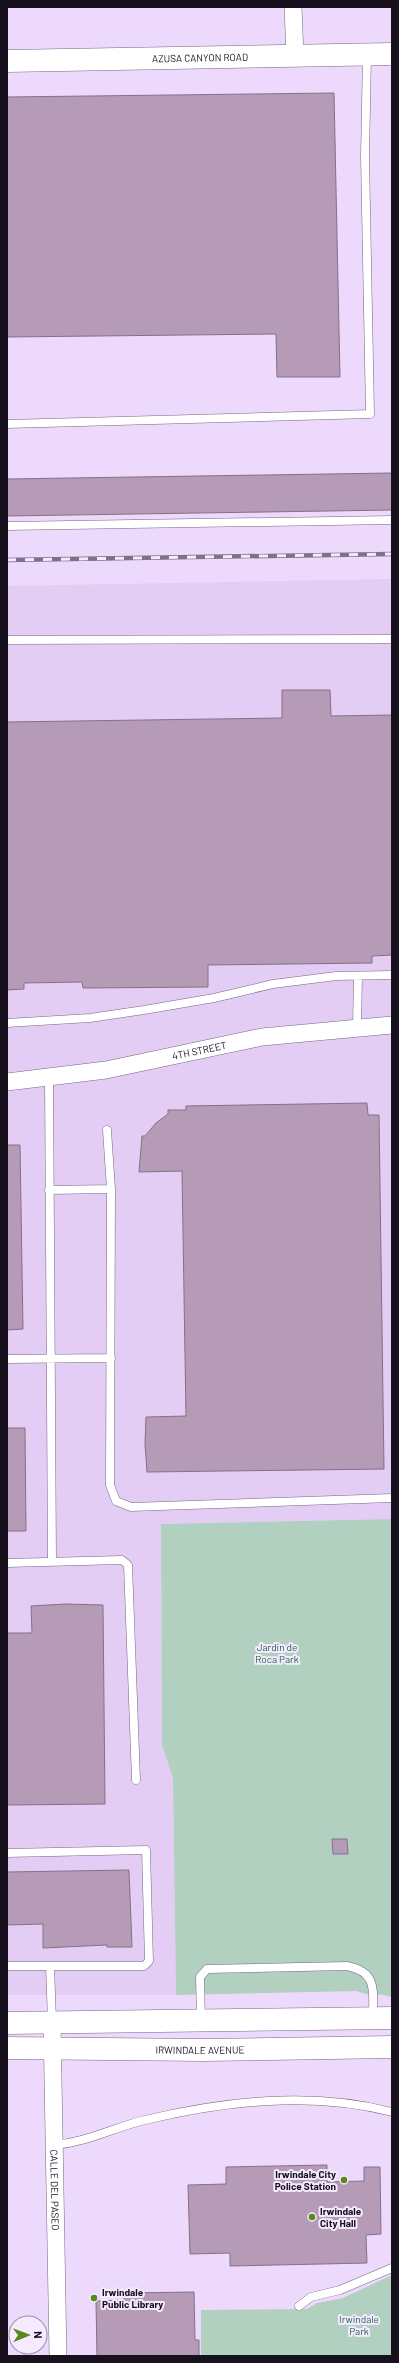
<svg xmlns="http://www.w3.org/2000/svg" width="399" height="2363" font-family="Barlow,sans-serif">
	<style>
		.built { fill: #e3cdf5 }
		.green { fill: #b2d0c0 }
		.building { fill: #b69bb7; stroke: #876e88 }
		.lines { fill: none; stroke-linecap: round; stroke-linejoin: round }
		.lane-casing { stroke: #766683; stroke-width: 9 }
		.street-casing { stroke: #766683; stroke-width: 18 }
		.secondary-casing { stroke: #766683; stroke-width: 23 }
		.primary-casing { stroke: #766683; stroke-width: 23 }
		.lane { stroke: #fff; stroke-width: 8 }
		.street { stroke: #fff; stroke-width: 17 }
		.secondary { stroke: #fff; stroke-width: 22 }
		.primary { stroke: #fff; stroke-width: 22 }
		.rail-casing { stroke: #7e7188; stroke-width: 4.5 }
		.rail { stroke: #f5eaff; stroke-width: 3; stroke-dasharray: 9; stroke-linecap: butt }
		.poi-dot { fill: #59881b; stroke: #f5eaff; stroke-width: 1.5 }
		.labels { text-anchor: middle; stroke-width: 4; stroke-linejoin: round; paint-order: stroke }
		.street-label { font-size: 10px; fill: #17111d; stroke: #f5eaff }
		.park-label { font-size: 10px; fill: #1d6347; stroke: #f5eaff }
		.poi-label { font-size: 10px; font-weight: bold; fill: #17111d; stroke: #f5eaff; text-anchor: start }
	</style>
	<rect width="100%" height="100%" fill="#ecd9fb"/>
	<path class="built" d="M392,579V1519L161,1524L162,1745L173,1778L176,1995H7V586Z"/>
	<path class="green" d="M392,1519V1997L384,1995L365,1994L356,1991L176,1995L173,1778L162,1745L161,1524Z
		M392,2275V2356H201V2310L307,2309L317,2303L343,2298Z"/>
	<path class="building" d="M334,93L340,377H277L276,334L7,337V97Z
		M392,473V510L7,516V479Z
		M282,690H330L331,716L392,715V955L372,956V963L208,965V987L83,988L82,982L24,983V989L7,990V722L282,718Z
		M367,1103L368,1115H379L384,1469L147,1472L145,1444L146,1417L186,1416L182,1171L139,1172L142,1136H145L156,1123L168,1114V1110H186V1106Z
		M7,1145H20L23,1329L7,1330Z
		M7,1428H25L26,1531H7Z
		M66,1604L103,1605L105,1804L7,1805V1633H32L31,1606Z
		M332,1839H347L348,1854H333Z
		M129,1870L132,1947H107V1945L43,1948V1924L7,1925V1872Z
		M327,2165V2182L364,2181V2167H380L381,2234L366,2235L367,2263L230,2266V2253L190,2254L188,2185L226,2184V2167Z
		M194,2292L195,2340H199V2356H97L96,2301L124,2300L123,2293Z"/>
	<g class="lines">
		<g class="lane-casing">
			<path id="lane" d="M7,424L370,414L365,156L367,55
				M7,526L392,520
				M7,640L392,639
				M7,1023L90,1018L144,1010L214,998L273,984L336,976L392,975
				M357,1027L358,976
				M49,1078L52,1562
				M107,1130L111,1189
				M49,1190L111,1189L110,1485L116,1501L131,1507L392,1498
				M7,1359L111,1358
				M7,1563L122,1560L128,1565L136,1780
				M7,1853L146,1850L149,1961L144,1966H7
				M50,1966L52,2021
				M201,2020L200,1977L207,1969L347,1966C378,1972 373,1991 373,2017
				M54,2145C88,2142 112,2128 145,2120C225,2101 311,2091 392,2112
				M299,2306L311,2297L340,2290L392,2268"/>
		</g>
		<g class="street-casing">
			<g id="street">
				<path d="M293,7L295,55"/>
				<path id="s1" d="M7,1082L106,1070L262,1037L392,1025"/>
				<path id="s2" d="M52,2023L58,2356"/>
			</g>
		</g>
		<g class="secondary-casing">
			<g id="secondary">
				<path id="s3" d="M7,61L392,54"/>
			</g>
		</g>
		<g class="primary-casing">
			<g id="primary">
				<path d="M7,2023L392,2018"/>
				<path id="s4" d="M7,2048L204,2050L392,2047"/>
			</g>
		</g>
		<use href="#lane" class="lane"/>
		<use href="#street" class="street"/>
		<use href="#secondary" class="secondary"/>
		<use href="#primary" class="primary"/>
		<g class="rail-casing">
			<path id="rail" d="M7,560L392,554"/>
		</g>
		<use href="#rail" class="rail"/>
	</g>
	<g class="poi-dot">
		<circle cx="344" cy="2180" r="4"/>
		<circle cx="312" cy="2217" r="4"/>
		<circle cx="94" cy="2298" r="4"/>
	</g>
	<g class="labels">
		<g class="street-label">
			<text dy="4" stroke="none"><textPath href="#s3" startOffset="193">AZUSA CANYON ROAD</textPath></text>
			<text dy="4" stroke="none"><textPath href="#s1" startOffset="195">4TH STREET</textPath></text>
			<text dy="4" stroke="none"><textPath href="#s4" startOffset="193">IRWINDALE AVENUE</textPath></text>
			<text dy="4" stroke="none"><textPath href="#s2" startOffset="167">CALLE DEL PASEO</textPath></text>
		</g>
		<g class="park-label">
			<text x="277" y="1651">Jardin de<tspan x="277" dy="12">Roca Park</tspan></text>
			<text x="359" y="2323">Irwindale<tspan x="359" dy="12">Park</tspan></text>
		</g>
		<g class="poi-label">
			<text x="336" y="2178" text-anchor="end">Irwindale City<tspan x="336" dy="12">Police Station</tspan></text>
			<text x="320" y="2215">Irwindale<tspan x="320" dy="12">City Hall</tspan></text>
			<text x="102" y="2296">Irwindale<tspan x="102" dy="12">Public Library</tspan></text>
		</g>
	</g>
	<rect width="399" height="2363" fill="none" stroke="#17111d" stroke-width="16"/>
	<g transform="translate(28 2335) rotate(89)"><circle r="19" fill="#f5eaff" stroke="#9c93a5"/>
	<path d="M0-3L7 15L0 10L-7 15Z" fill="#59881b"/>
	<text y="-6" font-size="11" font-weight="bold" text-anchor="middle" fill="#17111d">N</text>
	</g>
</svg>
